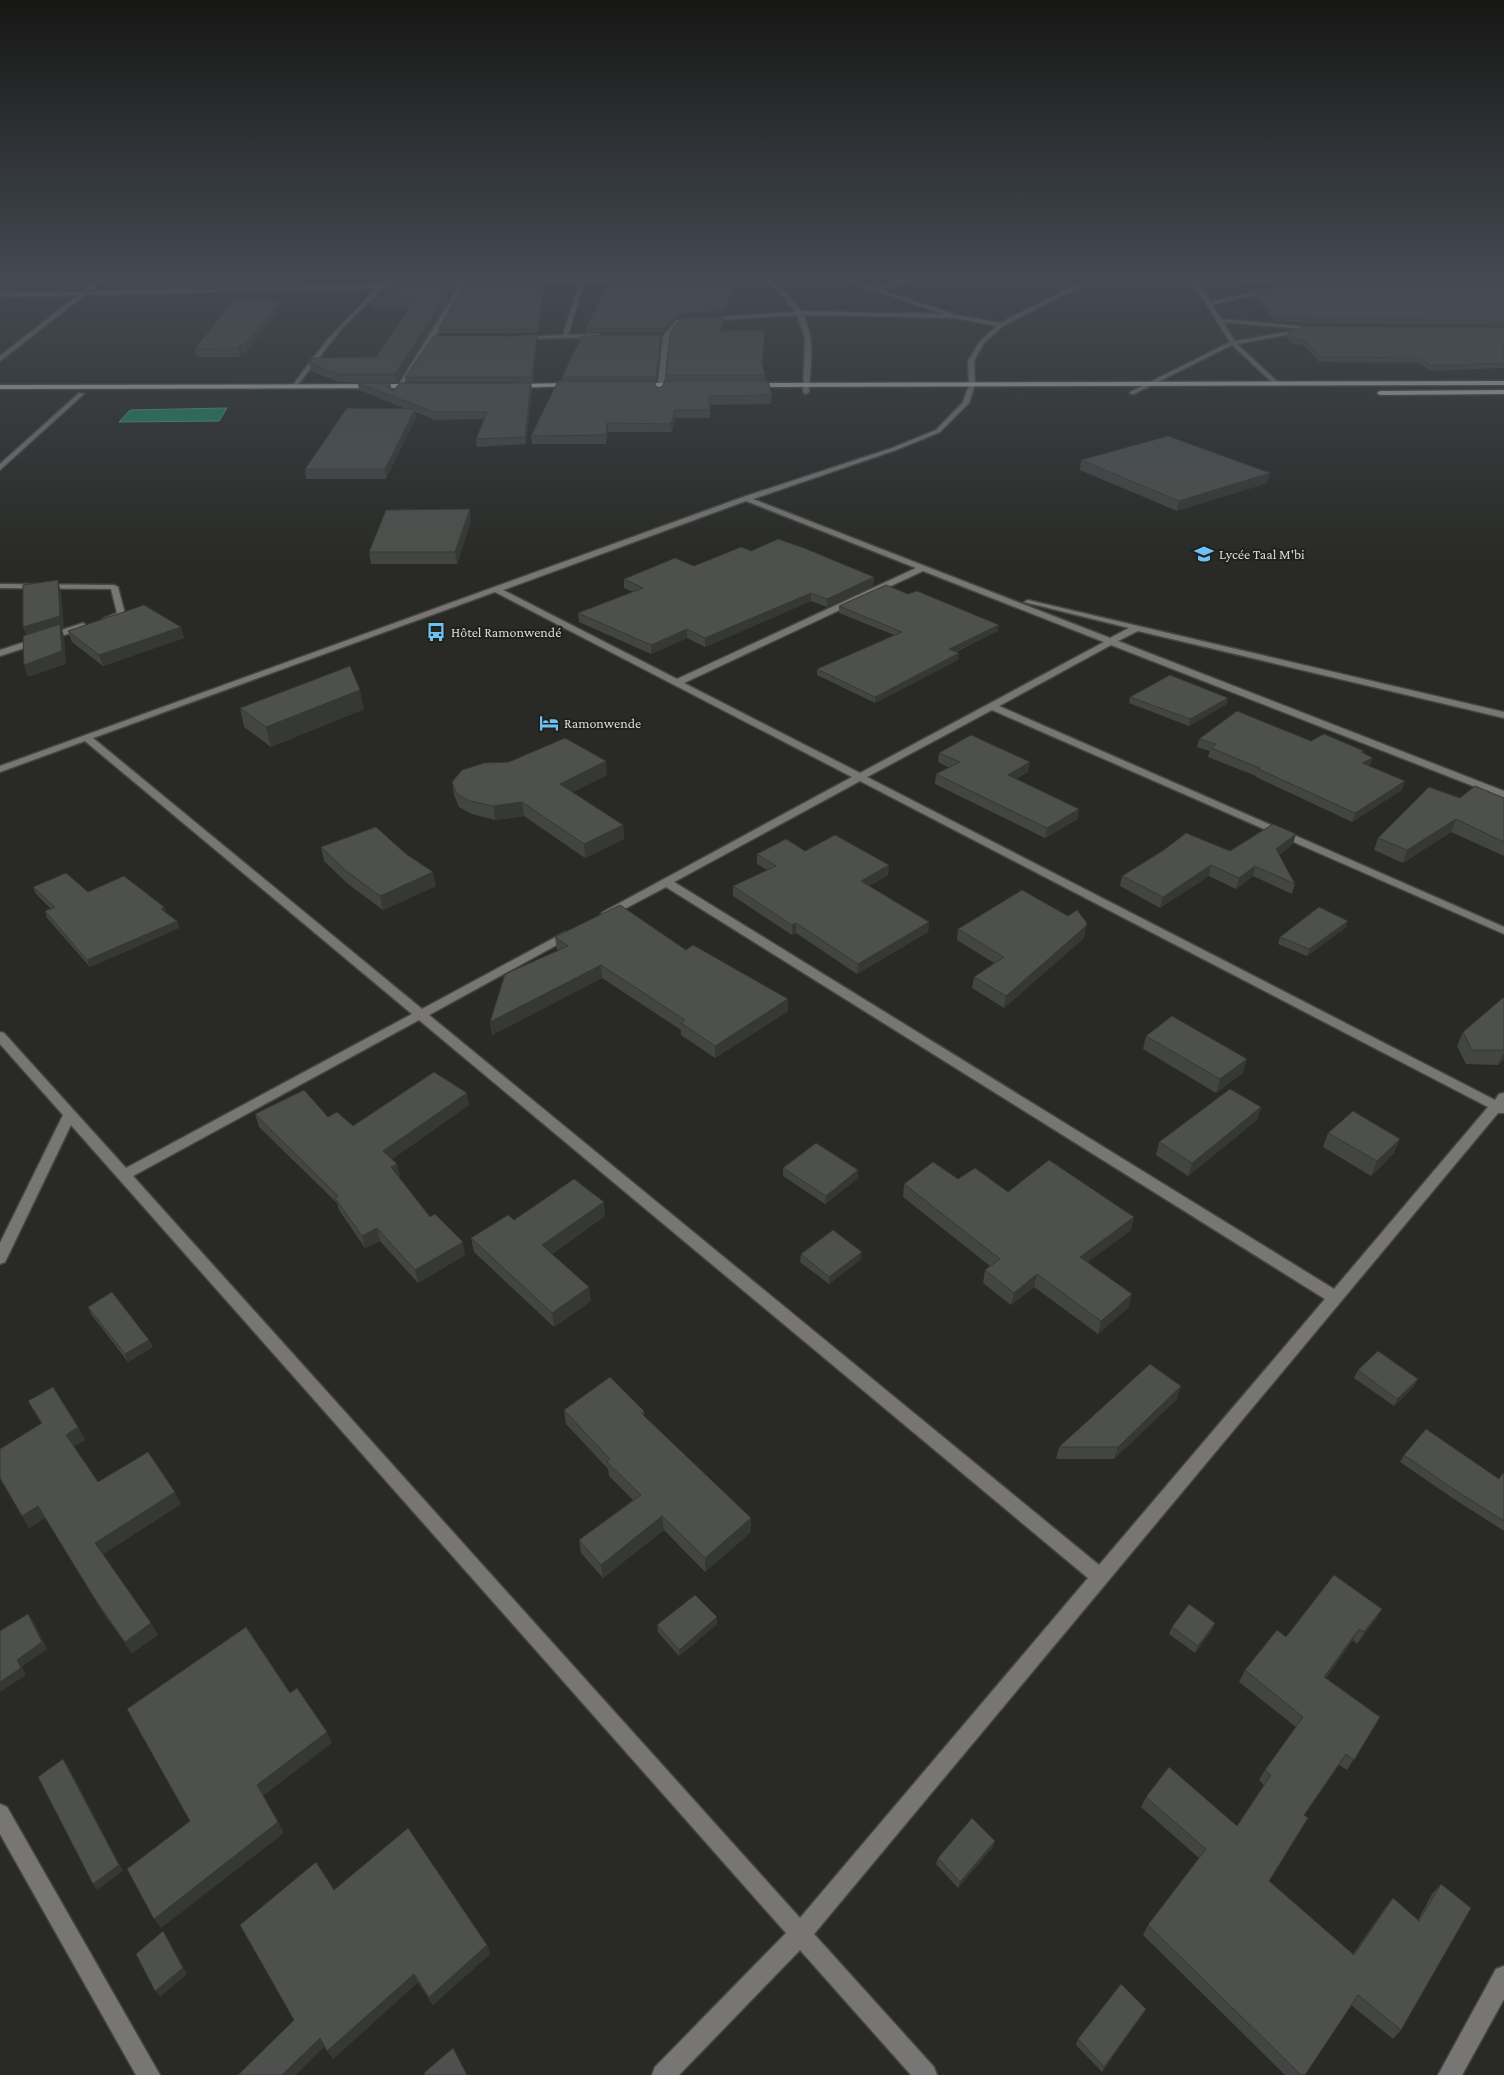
<svg xmlns="http://www.w3.org/2000/svg" width="1504" height="2075" font-family="'Crimson Pro',serif">
	<style>
		.water { fill: #198a61; stroke: #52a284 }
		.lines { fill: none; stroke-linecap: round; stroke-linejoin: round }
		.minor-casing { stroke: #454642; stroke-width: 3 }
		.major-casing { stroke: #454642; stroke-width: 3 }
		.minor { fill: #777674; fill-rule: evenodd }
		.major { fill: #c5c4bf; fill-rule: evenodd }
		.wall { fill: #424541 }
		.shaded-wall { fill: #363835 }
		.building { fill: #4d504c; stroke: #363835 }
		.labels { text-anchor: middle; stroke-width: 4; stroke-linejoin: round; paint-order: stroke }
		.far-poi-label { font-size: 14px; fill: #d8d9d6; stroke: #20211c; text-anchor: start }
	</style>
	<rect width="100%" height="100%" fill="#292a26"/>
	<path class="water" d="M227,408L219,421L119,422L130,410Z"/>
	<g class="lines">
		<g class="minor-casing">
			<path id="minor" d="M105,274H110L89,292L381,285L394,274H399L387,285L420,286L383,288L343,327L295,388L292,386L327,340L377,288L85,295L0,361V356L78,295L0,297V293L82,292Z
				M856,274H910L770,279L787,294L801,311L944,314L843,280L847,279L876,289L917,274H923L903,284L881,290L956,315L1000,323L1098,274H1104L1003,326L984,343L974,361L975,385L969,403L940,432L896,450L753,499L1110,638L1129,628L1024,602L1028,600L1504,712V718L1138,631L1118,641L1504,791V798L1111,645L999,706L1504,927V934L992,710L867,777L1495,1100L1499,1094L1504,1093V1113H1498L814,1934L934,2067L937,2075H911L800,1950L679,2075H652L655,2067L786,1933L71,1125L7,1258L5,1262L0,1264V1243L63,1115L0,1044V1032L4,1033L126,1168L412,1014L85,741L0,772V766L743,497L892,448L936,430L963,402L969,385L968,361L980,341L997,326L955,318L803,315C816,339 810,366 809,392L806,394L803,392L805,339L797,315L681,322L669,336L663,393L660,395L657,393L663,336L677,320L796,312L783,296L764,279L717,280L715,278ZM746,501L916,568L677,679L503,590ZM923,571L1104,642L860,773L684,683ZM495,592L852,777L603,912L601,914L603,916H611L666,887L1325,1299L1099,1565L429,1015L573,936L575,934L573,932H565L422,1009L93,738ZM860,781L1488,1107L1334,1289L674,882ZM419,1020L1088,1578L800,1918L133,1176Z
				M1156,274H1192L1304,284L1302,286L1196,278L1210,302L1272,288L1275,290L1212,305L1221,319L1320,328L1317,330L1223,322L1235,341L1299,330L1297,333L1237,344L1279,383V385H1275L1232,345L1134,394H1130V392L1230,342L1190,278Z
				M627,280L625,282L584,283L568,335L599,334L601,337L522,339L519,337L563,335L579,283L527,284L525,282Z
				M480,283L482,285L464,286L435,337L396,395H392L459,286H440L438,284Z
				M79,393L84,394L0,470V464Z
				M0,584L114,585L118,587L125,614L107,621L103,619L117,613L111,589L0,588Z
				M83,623L87,626L86,628L0,656V650Z
				M0,1804L7,1807L160,2075H136L0,1834Z
				M1504,1966V1999L1462,2075H1438L1496,1969Z"/>
		</g>
		<g class="major-casing">
			<path id="major" d="M1504,381V385L752,387L749,385L752,383Z
				M572,383L574,386L515,388L512,386L515,384Z
				M640,383H680L683,385L680,387L638,386Z
				M0,385L412,384L415,386L412,388L0,389Z
				M1504,390V394L1380,395L1377,393L1380,391Z"/>
		</g>
		<use href="#minor" class="minor"/>
		<use href="#major" class="major"/>
	</g>
	<path class="wall" d="M0,274H73L60,285H21L13,291L0,292Z
		M425,274H547L546,280L455,282L456,288L397,382H339L311,371L309,363L376,357L409,308H373L371,301L423,282L422,275Z
		M613,274H740H736V276L613,278Z
		M1238,274H1504V283L1293,282L1240,277Z
		M735,282L726,314L679,317L663,332L586,333V328Z
		M1504,285V325L1310,324L1274,321L1255,297L1256,292Z
		M544,286L538,333H439V329Z
		M281,309L246,352H243L239,357H197L195,349Z
		M724,321L722,331H765L762,363L765,375V381L772,395L771,404L710,405V418H675L672,432H608L606,444H532L531,436L562,381V377L661,335L656,381H655L656,387L661,388L666,381V375Z
		M1504,328V368L1431,371L1418,363L1319,362L1305,346L1291,343L1286,337L1288,332Z
		M537,336V340L533,382H406L405,377Z
		M358,383H390L392,390L393,391L532,389L526,444L477,447L476,439L484,419L435,420L415,412L416,417L386,479H306L305,469L406,409L359,390Z
		M1081,460L1267,483L1177,511L1080,470Z
		M471,521L457,564H371L369,552Z
		M751,551L874,577L873,586L827,607L811,601L705,647L687,638L651,654L579,622L578,613L633,592L624,588V579L694,566Z
		M839,606L998,631L956,652L959,653L958,660L875,703L817,675V669L894,635L839,613Z
		M181,627L184,638L103,666L72,642L68,631Z
		M1130,697L1227,704L1189,726L1129,703Z
		M240,708L364,709L271,747L244,727Z
		M1199,739L1311,741L1364,751V753L1370,766L1402,790L1352,822L1256,777V776L1208,757L1210,751L1197,747Z
		M939,753L1028,772L1016,779L1078,819L1045,838L935,784L936,774L950,768L938,762Z
		M607,775L572,792L623,825L624,839L585,858L524,816L495,820L472,814L459,807L454,795L452,782Z
		M1460,798H1504V856L1451,832L1403,863L1374,850L1378,838Z
		M1293,844L1279,855L1295,884L1292,894L1253,876L1236,889L1209,876L1160,908L1120,886L1122,876L1230,851Z
		M321,847L436,886L383,910L348,884L324,861Z
		M805,851L888,875L869,886L929,922L928,932L857,974L796,933L792,935L733,896V886L767,870L757,864V854Z
		M33,887L88,892L164,907L166,913L177,921L179,928L90,967L47,918L45,911L51,909L36,894Z
		M1348,921L1345,928L1307,956L1278,944L1280,937Z
		M958,929L1084,938L1004,1008L972,988L974,977L994,963L957,940Z
		M555,937L686,950L788,1011L715,1058L681,1035V1030L602,978L492,1035L490,1022L558,951L557,950Z
		M1504,997V1059L1498,1065L1466,1064L1457,1046L1463,1032Z
		M1146,1036L1243,1073L1216,1093L1143,1049Z
		M469,1105L392,1159L397,1164L400,1176L399,1177L430,1217L465,1255L418,1283L380,1241L365,1248L339,1210L337,1203L259,1127L255,1114L328,1117L353,1126Z
		M1261,1107L1257,1120L1188,1176L1156,1155L1159,1142Z
		M1328,1133L1394,1153L1371,1176L1323,1147Z
		M783,1168L858,1178L825,1204L783,1176Z
		M958,1179L1008,1192L1131,1230L1087,1262L1129,1307L1098,1334L1034,1287L1011,1305L983,1283L985,1270L990,1266L903,1197L904,1184Z
		M605,1216L552,1254L591,1301L554,1327L474,1252L471,1238L514,1220Z
		M801,1254L861,1259L829,1284L800,1262Z
		M88,1307L153,1347L128,1362L91,1314Z
		M1358,1370L1418,1379L1414,1386L1394,1406L1354,1378Z
		M1177,1399L1114,1459H1056L1059,1447Z
		M28,1401L78,1427L85,1440L74,1446L98,1482L181,1504L103,1554L158,1635L132,1653L102,1611L45,1518L29,1528L41,1423Z
		M564,1410L644,1411V1416L751,1518V1532L705,1572L664,1530L603,1578L581,1553L579,1540L633,1500L609,1476L608,1469L566,1424Z
		M1404,1455L1499,1479L1504,1474V1531L1451,1497L1400,1462Z
		M1382,1609L1375,1620L1357,1644L1353,1640L1326,1678L1380,1717L1347,1770L1339,1765L1304,1815L1269,1881L1353,1954L1385,1908L1393,1898L1418,1920L1432,1894L1441,1884L1401,2030L1393,2039L1351,2005L1305,2075H1285L1143,1935L1148,1925L1199,1858L1141,1807L1146,1797L1237,1826L1264,1785L1259,1780L1265,1770L1296,1727L1239,1682L1245,1670L1286,1637Z
		M717,1624L679,1656L658,1632L657,1625Z
		M1172,1627L1212,1630L1195,1653L1169,1634Z
		M993,1847L958,1888L936,1864L938,1858Z
		M334,1890L487,1945L490,1954L433,2005L418,1982L333,2059L325,2047L294,2020Z
		M1146,2009L1102,2072L1076,2045L1078,2039Z"/>
	<path class="shaded-wall" d="M66,274H73L60,285L58,280Z
		M735,277V282L726,314L679,317L663,332V328L679,313Z
		M20,280L21,285L13,291L0,292V287Z
		M455,281L456,288L397,382L395,374Z
		M544,282V286L538,333V329Z
		M1,294L2,299L0,301V295Z
		M280,301L281,309L246,352L245,344Z
		M724,316V321L720,337V331Z
		M661,335V340L656,381V377Z
		M537,336V340L533,382L532,377Z
		M241,344L243,352L239,357L238,348Z
		M531,383L532,389L526,444L525,437Z
		M415,409L416,417L386,479L385,469Z
		M675,410V418L672,432L671,424Z
		M607,423L608,432L606,444V435Z
		M1270,473L1267,483L1177,511L1179,501Z
		M470,509L471,521L457,564L455,552Z
		M874,577L873,586L827,607V599Z
		M58,580L61,592L64,628L62,629L64,636L66,664L28,677L24,665L28,639L23,627Z
		M811,593V601L705,647V638Z
		M999,625L998,631L948,655L949,649Z
		M181,627L184,638L103,666L99,655Z
		M687,629V638L651,654V645Z
		M959,653L958,660L875,703V697Z
		M360,690L364,709L271,747L266,727Z
		M1228,698L1227,704L1189,726L1190,719Z
		M1373,758L1370,766L1362,763Z
		M606,761L607,775L561,798L560,784Z
		M1030,762L1028,772L1007,784L1008,775Z
		M1405,781L1402,790L1352,822L1355,813Z
		M522,802L524,816L495,820L493,806Z
		M1079,809L1078,819L1045,838L1047,828Z
		M1456,819L1451,832L1403,863L1407,850Z
		M623,825L624,839L585,858L584,844Z
		M1296,834L1293,844L1273,860L1276,849Z
		M889,865L888,875L860,891L861,881Z
		M1211,865L1209,876L1160,908L1163,897Z
		M1255,866L1253,876L1236,889L1239,878Z
		M433,872L436,886L383,910L380,896Z
		M164,907L166,914L161,909Z
		M177,921L179,928L90,967L87,960Z
		M1348,921L1345,928L1307,956L1309,949Z
		M929,922L928,932L857,974L858,964Z
		M796,923V933L792,935V925Z
		M1087,923L1084,938L1004,1008L1006,996Z
		M601,965L602,978L492,1035L490,1022Z
		M788,999V1011L715,1058V1046Z
		M1504,1052V1059L1498,1065Z
		M1247,1059L1243,1073L1216,1093L1220,1079Z
		M467,1093L469,1105L386,1163L383,1151Z
		M1261,1107L1257,1120L1188,1176L1192,1163Z
		M1400,1139L1394,1153L1371,1176L1377,1161Z
		M397,1164L400,1176L394,1179L391,1167Z
		M858,1170V1178L825,1204L826,1196Z
		M604,1202L605,1216L544,1259L542,1245Z
		M1134,1217L1131,1230L1077,1270L1080,1257Z
		M377,1228L380,1241L365,1248L362,1236Z
		M463,1242L465,1255L418,1283L415,1270Z
		M862,1252L861,1259L829,1284V1277Z
		M1037,1274L1034,1287L1011,1305L1014,1293Z
		M589,1287L591,1301L554,1327L552,1313Z
		M1132,1294L1129,1307L1098,1334L1101,1321Z
		M149,1340L153,1347L128,1362L125,1354Z
		M1418,1379L1414,1386L1394,1406L1397,1399Z
		M1181,1386L1177,1399L1114,1459L1118,1447Z
		M78,1427L85,1440L73,1447L66,1435Z
		M175,1492L181,1504L102,1555L95,1543Z
		M38,1506L45,1518L29,1528L22,1516Z
		M662,1516L664,1530L603,1578L601,1565Z
		M751,1518V1532L705,1572V1558Z
		M1382,1609L1375,1620L1357,1644L1364,1632Z
		M28,1614L33,1621L47,1649L22,1667L26,1675L0,1692V1682L17,1660Z
		M717,1617V1624L679,1656V1650Z
		M151,1623L158,1635L132,1653L125,1642Z
		M1215,1623L1212,1630L1195,1653L1198,1646Z
		M1359,1629L1353,1640L1318,1688L1324,1677Z
		M327,1732L332,1743L263,1796L257,1785Z
		M1346,1754L1339,1765L1298,1825L1304,1815Z
		M63,1759L68,1766L123,1871L97,1890L93,1884Z
		M278,1822L284,1833L161,1928L154,1919Z
		M995,1841L993,1847L958,1888L960,1882Z
		M163,1931L167,1937L187,1974L160,1997L155,1991Z
		M487,1945L490,1954L433,2005L429,1997Z
		M414,1974L418,1982L333,2059L327,2051Z
		M1146,2009L1143,2014L1102,2072L1104,2067Z
		M320,2038L325,2046L296,2075H282Z"/>
	<path class="building" d="M0,274H66L58,280H20L12,286L0,287Z
		M425,274H490L422,275Z
		M1257,274H1504V278H1294Z
		M735,277L726,310L679,313L663,328H586L610,280Z
		M455,281L395,374H338L309,363L314,358L376,357L414,301H371L409,282Z
		M544,282L538,329H439L465,284Z
		M1287,283L1504,285V320L1311,319L1275,316L1256,292L1285,285Z
		M234,300L280,301L245,344H241L238,348L195,349Z
		M724,316L720,331H765L762,362L765,375H666L671,331L682,318Z
		M1302,326L1504,328V363L1432,366L1419,358L1320,357L1306,341L1292,338L1288,332L1298,330Z
		M661,335L656,377H562L582,336Z
		M434,336H537L532,377H405Z
		M558,381H655L656,387L661,388L665,381H768L772,395L709,396L710,410H675L671,424L607,423L606,435L531,436Z
		M358,383H390L388,387L393,391L400,383H531L525,437L476,439L487,412H434Z
		M347,408L415,409L385,469H305Z
		M1168,436L1270,473L1179,501L1081,460Z
		M470,509L455,552H369L386,510Z
		M778,539L804,548L874,577L827,599L811,593L705,638L687,629L651,645L578,613L643,588L624,579L675,558L694,566L741,547L751,551Z
		M58,580L60,616L23,627V585Z
		M886,585L908,594L917,591L999,625L949,649L959,653L875,697L817,669L902,632L839,606Z
		M144,605L181,627L99,655L68,631Z
		M60,624L62,651L24,665L23,636Z
		M350,666L360,690L266,727L240,708Z
		M1170,675L1228,698L1190,719L1130,697Z
		M1237,711L1311,741L1324,734L1364,751L1361,752L1373,758L1362,763L1405,781L1355,813L1258,769L1260,768L1211,748L1216,744L1199,739Z
		M971,735L1030,762L1008,775L1079,809L1047,828L936,774L960,762L939,753Z
		M565,738L606,761L560,784L623,825L584,844L522,802L493,806L470,801L457,794L452,782L462,770L484,763L509,762Z
		M1475,786L1504,798V842L1456,819L1407,850L1378,838L1429,787L1460,798Z
		M1273,824L1296,834L1276,849L1295,884L1255,866L1239,878L1211,865L1163,897L1122,876L1164,850L1186,833L1230,851Z
		M376,827L406,854L433,872L380,896L345,870L321,847Z
		M835,835L889,865L861,881L929,922L858,964L796,923L792,925L733,886L776,866L757,854L786,839L805,851Z
		M66,873L88,892L124,876L164,907L161,909L177,921L87,960L45,911L55,907L33,887Z
		M1022,890L1068,916L1077,910L1087,923L1086,926L1006,996L974,977L1004,957L958,929Z
		M620,905L686,950L693,945L788,999L715,1046L681,1023L685,1020L601,965L490,1022L505,974L568,946L555,937Z
		M1319,907L1348,921L1309,949L1280,937Z
		M1504,997V1050H1472L1463,1032Z
		M1172,1016L1247,1059L1220,1079L1146,1036Z
		M434,1072L467,1093L383,1151L397,1164L391,1167L430,1217L435,1214L463,1242L415,1270L377,1228L362,1236L335,1198L338,1196L255,1114L304,1090L328,1117L337,1112L353,1126Z
		M1230,1089L1261,1107L1192,1163L1159,1142Z
		M1353,1111L1400,1139L1377,1161L1328,1133Z
		M816,1143L858,1170L826,1196L783,1168Z
		M1049,1160L1134,1217L1080,1257L1132,1294L1101,1321L1037,1274L1014,1293L985,1270L1000,1259L904,1184L933,1162L958,1179L975,1168L1008,1192Z
		M574,1179L604,1202L542,1245L589,1287L552,1313L471,1238L508,1215L514,1220Z
		M833,1230L862,1252L829,1277L801,1254Z
		M112,1292L149,1340L125,1354L88,1307Z
		M1378,1351L1418,1379L1397,1399L1358,1370Z
		M1150,1364L1181,1386L1118,1447H1059Z
		M610,1377L644,1411L641,1413L751,1518L705,1558L662,1516L601,1565L579,1540L641,1495L607,1462L610,1459L564,1410Z
		M53,1387L78,1427L66,1435L98,1482L148,1452L175,1492L95,1543L151,1623L125,1642L95,1599L38,1506L22,1516L0,1478V1449L42,1423L28,1401Z
		M1426,1429L1499,1479L1503,1473L1504,1474V1521L1455,1490L1404,1455Z
		M1334,1575L1382,1609L1364,1632L1359,1629L1324,1677L1380,1717L1354,1760L1346,1754L1304,1815L1308,1818L1269,1881L1354,1955L1393,1898L1419,1921L1441,1884L1471,1908L1401,2030L1358,1995L1305,2075H1301L1148,1925L1206,1849L1146,1797L1169,1767L1237,1826L1271,1775L1265,1770L1303,1717L1245,1670L1277,1630L1286,1637Z
		M695,1595L717,1617L679,1650L657,1625Z
		M1189,1604L1215,1623L1198,1646L1172,1627Z
		M28,1614L42,1642L17,1660L21,1668L0,1682V1631Z
		M246,1627L290,1693L297,1688L327,1732L257,1785L278,1822L154,1919L127,1869L190,1821L127,1709Z
		M63,1759L119,1865L93,1884L38,1777Z
		M972,1818L995,1841L960,1882L938,1858Z
		M408,1828L487,1945L429,1997L414,1974L327,2051L320,2038L282,2075H238L294,2020L240,1925L316,1862L334,1890Z
		M163,1931L183,1968L155,1991L136,1954Z
		M1121,1984L1146,2009L1104,2067L1078,2039Z
		M453,2048L467,2075H425L424,2073Z"/>
	<linearGradient id="sky" x2="0" y2="1"><stop stop-color="#171715"/><stop offset="0.49" stop-color="#434a52"/><stop offset="1" stop-color="#434a52" stop-opacity="0"/></linearGradient>
	<rect width="1504" height="564" fill="url(#sky)"/>
	<defs>
		<g id="school-bare" transform="scale(1.5)"><path d="M0-5L7-2L0 1L-7-2ZM-4 1L0 2.5L4 1V4Q0 6-4 4Z" fill="#6dc2f3" stroke="#20211c" stroke-width="2.5" paint-order="stroke"/></g>
		<g id="bus-bare" transform="scale(1.5)"><path d="M-5-6H5V4H4V6H2V4H-2V6H-4V4H-5ZM-3.5-4V0h7V-4ZM-3.5 1.2v1.5H-2V1.2ZM2 1.2v1.5H3.5V1.2Z" fill="#6dc2f3" stroke="#20211c" stroke-width="2.5" paint-order="stroke"/></g>
		<g id="hotel-bare" transform="scale(1.5)"><path d="M-6-4.5h1.5V1H6V5H4.5V3h-9V5H-6ZM-4 0a1.8 1.8 0 1 1 3.6 0ZM.5 0V-2.5h3Q6-2.5 6 0Z" fill="#6dc2f3" stroke="#20211c" stroke-width="2.5" paint-order="stroke"/></g>
	</defs>
	<g fill-rule="evenodd">
		<use href="#school-bare" x="1204" y="554"/>
		<use href="#bus-bare" x="436" y="632"/>
		<use href="#hotel-bare" x="549" y="723"/>
	</g>
	<g class="labels">
		<g class="far-poi-label">
			<text x="1219" y="559">Lycée Taal M'bi</text>
			<text x="451" y="637">Hôtel Ramonwendé</text>
			<text x="564" y="728">Ramonwende</text>
		</g>
	</g>
</svg>
